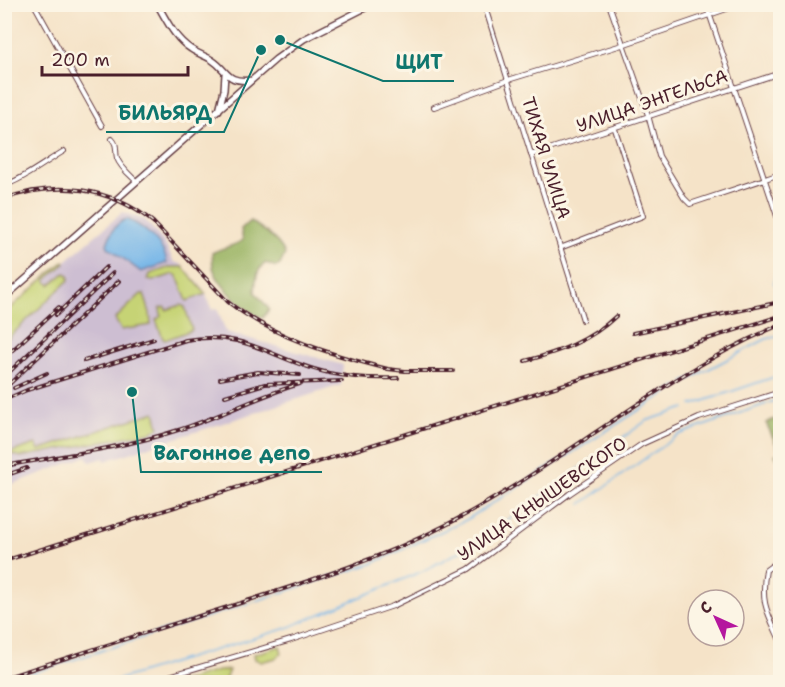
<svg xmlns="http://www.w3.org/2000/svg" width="785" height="687" font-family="'Shantell Sans',sans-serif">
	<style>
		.industrial { fill: #cdbed2 }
		.green { fill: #c6d374; stroke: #887950; stroke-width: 1.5 }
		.forest { fill: #9cb566; stroke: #736a48; stroke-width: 1.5 }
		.water { fill: #74b5e8; stroke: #5f6a8a; stroke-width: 1.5 }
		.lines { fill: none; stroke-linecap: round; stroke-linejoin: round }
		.stream { stroke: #74b5e8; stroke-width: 1.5 }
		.street-casing { stroke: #643c43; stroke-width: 6 }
		.secondary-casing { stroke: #643c43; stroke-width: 8 }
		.street { stroke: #fff; stroke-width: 4 }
		.secondary { stroke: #fff; stroke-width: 5 }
		.rail-casing { stroke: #4a1f2b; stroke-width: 4 }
		.rail { stroke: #fcf5e5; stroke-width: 1.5; stroke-dasharray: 4.5; stroke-linecap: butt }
		.labels { text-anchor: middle; stroke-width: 6; stroke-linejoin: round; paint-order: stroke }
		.street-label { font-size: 18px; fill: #4a1f2b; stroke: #fcf5e5 }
		.leader { fill: none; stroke: #0f766e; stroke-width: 2 }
		.callout-dot { fill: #0f766e; stroke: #fcf5e5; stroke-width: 2 }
		.callout-label { font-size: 20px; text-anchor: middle; font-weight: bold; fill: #0f766e; stroke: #fcf5e5; stroke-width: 6; stroke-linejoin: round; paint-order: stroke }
	</style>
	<rect width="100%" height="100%" fill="#fcf5e5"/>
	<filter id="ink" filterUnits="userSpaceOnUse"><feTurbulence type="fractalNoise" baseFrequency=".0167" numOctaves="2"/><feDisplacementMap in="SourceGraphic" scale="12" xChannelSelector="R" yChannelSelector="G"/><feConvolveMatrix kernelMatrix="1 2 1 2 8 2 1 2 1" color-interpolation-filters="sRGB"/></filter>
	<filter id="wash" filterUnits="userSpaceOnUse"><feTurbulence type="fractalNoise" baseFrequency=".008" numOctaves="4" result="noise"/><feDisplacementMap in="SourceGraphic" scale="24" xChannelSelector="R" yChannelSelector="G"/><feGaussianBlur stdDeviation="1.35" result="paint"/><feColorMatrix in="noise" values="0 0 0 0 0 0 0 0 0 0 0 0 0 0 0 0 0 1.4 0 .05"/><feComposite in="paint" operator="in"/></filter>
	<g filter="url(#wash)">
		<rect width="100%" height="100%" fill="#f5e3c8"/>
		<path class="industrial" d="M123,212L145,220L164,242L174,262L181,264L204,290L212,310L217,308L226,332L343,365L341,385L105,461L104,458L90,462L87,456L5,487V313Z"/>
		<path class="green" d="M64,261L65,263L46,280L50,285L65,273L69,275V280L5,341V313Z
			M170,267H183L206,294L187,301L177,276L174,274L153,281L148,280L150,274Z
			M141,294H144L150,313L151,325L121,330L115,319Z
			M181,305L185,307L192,330L165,340L163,339L156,320L161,316L160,308L165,307L166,310Z
			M155,412L159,427L152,432L21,457L8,453L36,444L39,450Z
			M280,646L282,653L276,658L261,662L255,659L254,654Z
			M229,670L224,682H180L218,671Z"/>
		<path class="forest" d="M250,221C263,229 279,240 285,254L280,265L276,267L266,263C256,269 256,280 255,292L269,309L263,318C246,313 217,284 213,267C212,263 213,257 212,253C223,247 236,246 243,240L241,229Z
			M780,417V456L777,458L775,455L780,452L766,423Z"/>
		<path class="water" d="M127,219C143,226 165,244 167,263L141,272L108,247L107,244C111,232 115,223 127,219Z"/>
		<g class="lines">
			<path class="stream" d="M778,263L779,256
				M774,284L776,271
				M684,382L766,339L780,336
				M692,405L780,375
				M581,504L678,435L780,399
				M4,682L371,564L466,520L677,386
				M110,682L287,628L423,571L474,544L646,421L685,408"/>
		</g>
	</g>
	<g filter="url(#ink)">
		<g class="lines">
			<g class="street-casing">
				<path id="street" d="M34,4L102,126
					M484,4L583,320
					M609,4L648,115L659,156L684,198L690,204L780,174
					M706,4L780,225
					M434,107L508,80L622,45L741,4
					M112,139C118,145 115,150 117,158C120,167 130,175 136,181
					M531,155L780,73
					M4,185C18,183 50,159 64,151
					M560,248L643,216L615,129
					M780,560L766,570C760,602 767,612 780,640
					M149,682L291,640L393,606L469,569L569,494L642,444L699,418L780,392"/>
			</g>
			<g class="secondary-casing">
				<path id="secondary" d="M157,4C167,21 175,39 191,49C198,54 206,56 212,60C229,71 225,83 252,80
					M219,110L224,90L225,74
					M4,298L276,59L304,39L373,4"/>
			</g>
			<use href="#street" class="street"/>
			<use href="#secondary" class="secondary"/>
			<g class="rail-casing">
				<path id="rail" d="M4,199C56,180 110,187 153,222L228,302C273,337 332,355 388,369L405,371H453
					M56,315L106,267
					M633,333L780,302
					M4,358L59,307
					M84,361L154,339
					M525,361C559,352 590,341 616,316
					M4,377L113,273
					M220,379L258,372L300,375
					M14,388L47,373
					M4,389L119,281
					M225,396L265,384L342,381
					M4,400L27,390L186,340C248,330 274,361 329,373C352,378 375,379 398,378
					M4,466C59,456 123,448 175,431C218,418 257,396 300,384
					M4,476L27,468
					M4,561L780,316
					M4,678C81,653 157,629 234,605C306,582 378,560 446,525C561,466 660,375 780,325"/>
			</g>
			<use href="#rail" class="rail"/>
		</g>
	</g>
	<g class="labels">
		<g class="street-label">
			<text transform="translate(652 101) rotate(-19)" y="6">УЛИЦА ЭНГЕЛЬСА</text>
			<text transform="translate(546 158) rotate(73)" y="6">ТИХАЯ УЛИЦА</text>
			<text transform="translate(542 499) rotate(-35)" y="6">УЛИЦА КНЫШЕВСКОГО</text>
		</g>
	</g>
	<path class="leader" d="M280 40L383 81H454M261 50L224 132H106M132 392L141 472H322"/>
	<g class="callout-dot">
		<circle cx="280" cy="40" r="6"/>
		<circle cx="261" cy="50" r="6"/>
		<circle cx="132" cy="392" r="6"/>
	</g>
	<g class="callout-label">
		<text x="419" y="69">ЩИТ</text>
		<text x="165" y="120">БИЛЬЯРД</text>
		<text x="232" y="460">Вагонное депо</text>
	</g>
	<rect width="785" height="687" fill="none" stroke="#fcf5e5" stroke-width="24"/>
	<g transform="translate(716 618) rotate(315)"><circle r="28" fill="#fcf5e5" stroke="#b59f9b" stroke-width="1.5"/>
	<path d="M0-4.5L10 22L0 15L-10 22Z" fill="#b5179e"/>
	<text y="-9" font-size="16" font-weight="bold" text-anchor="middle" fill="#4a1f2b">С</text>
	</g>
	<path d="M42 66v9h146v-9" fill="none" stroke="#4a1f2b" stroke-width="3"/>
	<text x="51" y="66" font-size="18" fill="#4a1f2b" stroke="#fcf5e5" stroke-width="4.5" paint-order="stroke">200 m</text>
</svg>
